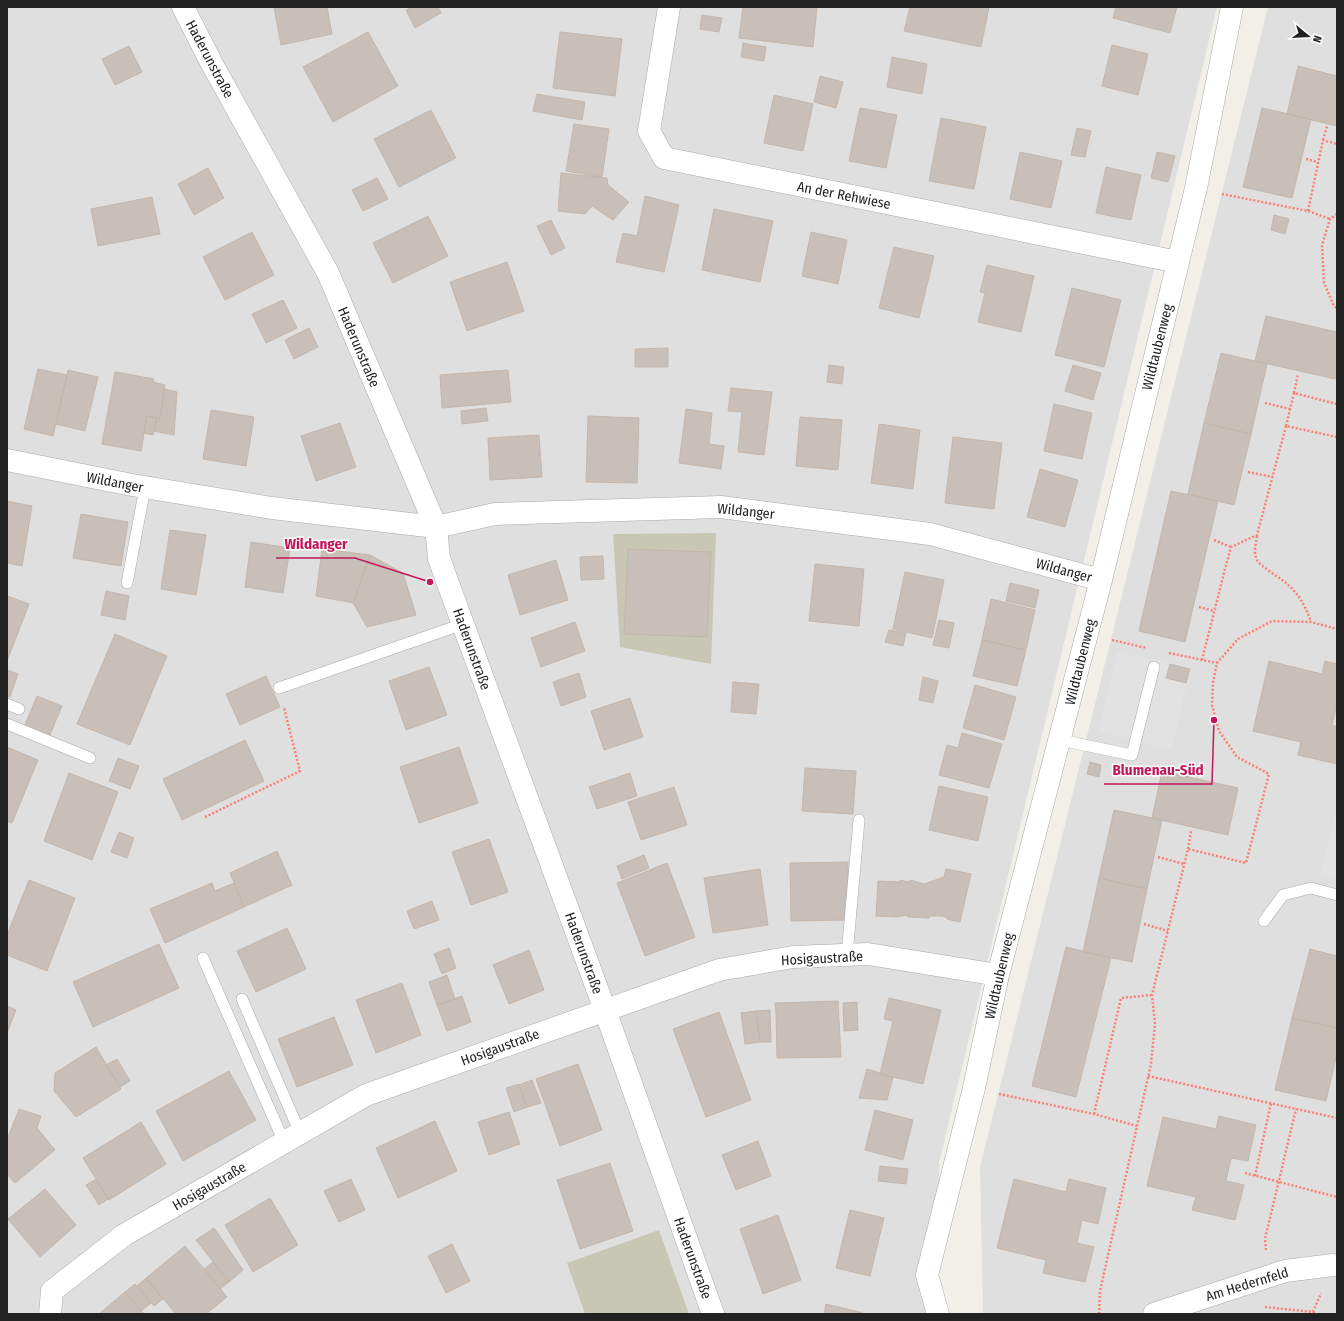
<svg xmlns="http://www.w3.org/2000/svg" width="1344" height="1321" font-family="'Fira Sans Condensed',sans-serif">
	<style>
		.residential { fill: #e0dfdf }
		.construction { fill: #c7c7b4 }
		.parking { fill: #e2e2e2 }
		.building { fill: #c7bfb8; stroke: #c4b6ab }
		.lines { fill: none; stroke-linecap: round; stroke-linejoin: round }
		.service-casing { stroke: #a9a9a9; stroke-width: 12 }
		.minor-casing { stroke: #a9a9a9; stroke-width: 23 }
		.path { stroke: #fa8072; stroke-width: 2.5; stroke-dasharray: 2 2; stroke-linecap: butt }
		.service { stroke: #fff; stroke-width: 11 }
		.minor { stroke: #fff; stroke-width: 22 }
		.labels { text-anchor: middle; stroke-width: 3; stroke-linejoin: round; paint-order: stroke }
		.street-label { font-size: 14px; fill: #222; stroke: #fff }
		.leader { fill: none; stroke: #c2185b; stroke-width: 1.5 }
		.callout-dot { fill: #c2185b; stroke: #fff; stroke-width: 1.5 }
		.callout-label { font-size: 15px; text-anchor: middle; font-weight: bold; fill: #c2185b; stroke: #fff; stroke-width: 3; stroke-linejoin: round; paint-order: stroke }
	</style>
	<rect width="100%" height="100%" fill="#f2efe9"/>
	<path class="residential" d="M7,7H1217L939,1163L938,1314H7Z
		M1268,7H1337V1314H983L980,1167Z"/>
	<path class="construction" d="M716,533L711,664L620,647L613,534Z
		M659,1230L689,1314H585L567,1263Z"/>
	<path class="parking" d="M1117,652L1191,667L1171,750L1099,731Z
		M1337,806V879L1320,875Z"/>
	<path class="building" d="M274,7H327L332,34L281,45Z
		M412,7H438L441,13L415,28L406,10Z
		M743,7H817L813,47L739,38Z
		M910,7H989L981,47L904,31Z
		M1116,7H1177L1170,33L1113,18Z
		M702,15L722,18L719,32L700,29Z
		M368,32L398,86L333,122L303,67Z
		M560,32L622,39L615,96L553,88Z
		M743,43L766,47L764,61L741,57Z
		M1112,45L1148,54L1138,95L1102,86Z
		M129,46L142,72L115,85L102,59Z
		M892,57L927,64L922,94L887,87Z
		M1298,66L1337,76V126L1287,114Z
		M820,76L843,82L836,108L814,102Z
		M537,94L585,102L582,120L533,111Z
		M774,95L813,104L803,151L764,143Z
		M860,108L897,115L886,168L849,161Z
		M1262,108L1311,119L1292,198L1243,187Z
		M431,110L456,158L399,187L374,139Z
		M941,118L986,127L974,189L929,181Z
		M574,124L609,129L602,177L566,171Z
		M1077,128L1091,131L1085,157L1071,155Z
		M1020,152L1062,161L1051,208L1010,199Z
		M1157,152L1175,156L1168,182L1151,178Z
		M1106,167L1141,175L1131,220L1096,213Z
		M208,168L224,198L194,215L178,184Z
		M561,173L607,178L608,185L629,202L613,220L592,206L585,214L558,211Z
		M377,178L388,199L363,211L352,190Z
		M645,196L679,205L664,272L616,262L623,233L637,236Z
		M152,197L160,234L98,246L91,209Z
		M714,209L773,221L760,282L702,270Z
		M1274,215L1289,219L1285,234L1271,230Z
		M428,216L448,256L393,283L373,243Z
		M551,220L565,248L551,255L537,226Z
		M252,232L274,275L225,300L203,257Z
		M811,232L847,240L838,284L802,276Z
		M894,247L934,256L919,318L879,308Z
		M507,262L524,311L467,331L450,282Z
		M987,265L1034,276L1021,332L978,322L985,293L980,292Z
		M1072,288L1121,300L1104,367L1055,355Z
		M283,300L297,328L266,343L252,314Z
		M1266,316L1337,332V370L1335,379L1255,361Z
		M309,328L318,347L294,359L285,340Z
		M668,348V367H635V349Z
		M1221,353L1267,364L1251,434L1204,423Z
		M829,365L844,367L842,384L827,382Z
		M1073,365L1101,373L1093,400L1065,391Z
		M38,369L67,375L53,436L24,429Z
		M68,370L98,377L85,431L56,424Z
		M508,370L511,402L442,408L440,375Z
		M115,372L154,379L153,382L165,385L160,418L147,416L141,451L102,444Z
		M731,388L772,392L764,455L738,452L742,412L728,411Z
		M165,389L177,392L174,435L154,431L157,418H160Z
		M1054,404L1092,413L1082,459L1044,451Z
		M486,408L488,421L462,424L461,411Z
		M686,409L712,413L709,444L724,446L721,469L679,463Z
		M211,410L254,417L246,466L203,459Z
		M147,416L157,418L153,435L144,433Z
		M588,416L639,418L637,483L586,482Z
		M800,417L842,420L838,470L796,466Z
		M340,423L356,467L316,481L301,436Z
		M1204,423L1251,434L1234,505L1188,494Z
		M879,424L920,430L913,489L871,483Z
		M539,435L542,477L490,480L488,438Z
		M953,437L1002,443L994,509L945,503Z
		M1040,469L1078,480L1065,527L1027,517Z
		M1171,491L1218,501L1185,642L1139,631Z
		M7,501L32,506L22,566L7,563Z
		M81,514L128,522L121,566L73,558Z
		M170,530L206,535L196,595L161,589Z
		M251,542L290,548L283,593L245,587Z
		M322,549L370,555L353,603L316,596Z
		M628,549L711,552L707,637L624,634Z
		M370,555L403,573L416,615L367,627L353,603Z
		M603,556L604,579L581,580L580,557Z
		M556,560L568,600L520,615L508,575Z
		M815,564L864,569L859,626L809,621Z
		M905,572L944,580L932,638L893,629Z
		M1010,583L1039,590L1035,608L1006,601Z
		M106,591L129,596L125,620L101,615Z
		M7,596L29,604L7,661Z
		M991,599L1035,610L1026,650L982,640Z
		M939,620L954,623L949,648L933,645Z
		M575,622L585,651L541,667L531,638Z
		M889,630L906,633L903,646L885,642Z
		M115,634L167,656L130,745L77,724Z
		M982,640L1026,650L1017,686L973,676Z
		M1269,661L1322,674L1325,661L1337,664V704L1332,725L1337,727V764L1298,755L1301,742L1253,731Z
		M1170,664L1190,669L1186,683L1166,678Z
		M429,667L447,715L406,730L389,681Z
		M7,670L18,674L10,697L7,696Z
		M579,673L586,697L561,706L553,682Z
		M266,676L280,707L240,725L226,694Z
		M923,677L938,681L933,703L919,700Z
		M733,682L759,684L756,714L731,712Z
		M975,685L1016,697L1004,740L963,728Z
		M37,696L62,706L49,737L24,727Z
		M630,698L643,737L604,750L591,711Z
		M962,733L1002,744L989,788L939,775L947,745L958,748Z
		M245,740L264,781L182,820L163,779Z
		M7,747L38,760L12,823L7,821Z
		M459,747L478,803L419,823L400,767Z
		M118,758L139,766L130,789L109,781Z
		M1090,762L1101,765L1099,777L1087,774Z
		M805,768L856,771L853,814L802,811Z
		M1162,771L1238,788L1228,835L1152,818Z
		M69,773L118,792L92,860L44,841Z
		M630,773L637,796L597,809L589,787Z
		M939,786L988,797L978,841L929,830Z
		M674,787L687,825L641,840L628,802Z
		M1114,810L1162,820L1147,889L1099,878Z
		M119,832L134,838L127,858L111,852Z
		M489,839L508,892L471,905L452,852Z
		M277,851L292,885L244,907L230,873Z
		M644,855L649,868L622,879L617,866Z
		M848,862V920L791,921L790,863Z
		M667,863L695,937L645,956L617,883Z
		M760,869L768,925L713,933L704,878Z
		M946,869L971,874L960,922L947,919L948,918L942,916H930L929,918L908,917L907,915L897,917L876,916L878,881L900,882V880L909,882L910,880L924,884L944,877Z
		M1099,878L1147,889L1132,962L1083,952Z
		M29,880L75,898L47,971L7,955V935Z
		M212,883L215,891L234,883L244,907L165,943L150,909Z
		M432,901L439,920L414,929L407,911Z
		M287,928L306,969L256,992L237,951Z
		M159,944L179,988L93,1027L73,982Z
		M1066,947L1111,958L1076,1097L1032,1086Z
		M449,948L456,968L442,974L434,954Z
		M1310,949L1337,956V1028L1292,1018Z
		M529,950L544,990L509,1004L493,965Z
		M447,975L455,999L437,1005L429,982Z
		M402,983L421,1035L376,1053L356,1000Z
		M462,996L471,1022L447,1031L437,1005Z
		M889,998L941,1010L923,1084L880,1074L893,1021L884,1019Z
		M838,1001L841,1057L777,1058L776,1012L775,1003Z
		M857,1002L858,1030L844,1031L843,1003Z
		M7,1006L16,1010L7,1033Z
		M770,1010L771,1042H760L756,1011Z
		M756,1011L760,1042L745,1044L741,1013Z
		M719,1012L751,1100L706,1117L673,1029Z
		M334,1017L353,1065L297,1087L278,1039Z
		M1292,1018L1337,1028V1053L1326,1101L1275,1090Z
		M96,1047L121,1089L76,1117L54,1091L55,1073Z
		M117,1059L130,1081L120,1087L106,1065Z
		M578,1064L602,1130L560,1146L536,1079Z
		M867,1069L893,1077L887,1100L859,1098Z
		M229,1071L256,1120L183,1161L156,1111Z
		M532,1080L541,1103L527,1107L519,1085Z
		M519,1084L527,1107L514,1112L506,1088Z
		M19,1109L41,1116L37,1128L55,1150L15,1183L7,1174V1140Z
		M875,1110L913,1120L903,1160L865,1150Z
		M509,1112L520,1144L489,1155L478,1122Z
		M1219,1116L1256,1125L1248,1161L1231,1158L1226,1181L1244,1185L1235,1220L1192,1210L1196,1197L1147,1186L1163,1117L1216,1129Z
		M435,1121L457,1171L398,1198L376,1148Z
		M141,1122L166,1164L109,1200L83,1158Z
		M758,1141L771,1176L736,1190L722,1155Z
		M610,1163L633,1231L580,1249L557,1180Z
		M880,1166L908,1169L906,1184L878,1181Z
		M96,1179L108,1199L99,1205L86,1185Z
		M351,1179L365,1210L339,1222L324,1191Z
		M1014,1179L1066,1192L1069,1179L1106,1188L1098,1224L1082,1220L1077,1243L1094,1247L1085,1282L1043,1273L1046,1260L997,1248Z
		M45,1189L76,1225L40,1257L8,1219Z
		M270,1198L298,1245L253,1272L225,1225Z
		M850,1210L884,1218L870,1276L836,1268Z
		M778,1215L801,1280L763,1294L740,1229Z
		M214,1228L243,1270L229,1282L196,1240Z
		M452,1244L470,1281L446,1293L428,1256Z
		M185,1246L227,1297L206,1314H176L146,1278Z
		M213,1262L229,1282L220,1289L204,1269Z
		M146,1278L163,1299L154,1306L137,1286Z
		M135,1284L151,1303L141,1311L125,1292Z
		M125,1292L144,1314H99Z
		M826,1304L863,1313L862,1314H824Z"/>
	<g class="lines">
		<g class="service-casing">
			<path id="service" d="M127,583L145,488
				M279,688L463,624
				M7,704L19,709
				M7,724L90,758
				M1060,740L1132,755L1154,667
				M1264,921L1283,895L1311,888L1337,895
				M847,955L859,820
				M203,958L284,1142
				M242,999L300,1133"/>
		</g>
		<g class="minor-casing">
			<path id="minor" d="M183,7L212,64L328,273L436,527L439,558L446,578L605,1010L713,1314
				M669,7L649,131L664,158L1178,262
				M7,460L132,485L272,508L436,527L495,514L721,507L930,534L1101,580
				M50,1314L52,1291L124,1235L366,1095L719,970L793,957L868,954L998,975
				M938,1314L927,1275L974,1088L998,975L1101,580L1196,188L1232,7
				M1154,1314L1285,1271L1333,1265"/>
		</g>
		<path class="path" d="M1323,140L1327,126
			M1306,159L1318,162
			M1222,194L1308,211L1330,219
			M1308,211L1323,140L1337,144
			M1337,214L1330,219L1322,245L1324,283L1334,306L1337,308
			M1294,393L1298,374
			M1265,403L1290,409
			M1286,426L1294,393L1337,404
			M1248,472L1273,477
			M1257,536C1256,544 1253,552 1257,560C1260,566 1280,578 1286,583C1299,594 1306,607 1311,622
			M1214,540L1231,547
			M1199,607L1214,611
			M1112,640L1147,648
			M1169,653L1217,663
			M1202,660L1225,569L1231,547L1257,535L1286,426L1337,437
			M205,817L300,771L284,708
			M1188,849L1191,831
			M1158,857L1184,864
			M1144,924L1168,931
			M1148,1076L1337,1118
			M999,1094L1094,1114L1137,1126
			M1094,1114L1121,998L1152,995
			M1245,1173L1337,1197
			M1255,1176L1271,1103
			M1266,1250L1265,1239L1296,1109
			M1265,1307L1313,1312L1315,1314
			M1313,1312L1321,1293
			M1099,1314L1100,1291L1151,1064L1155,1024L1152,995L1188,849L1246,863L1269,774L1237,757L1219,731L1212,705L1213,682L1217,663L1238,639L1272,621L1311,622L1337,629"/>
		<use href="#service" class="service"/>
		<use href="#minor" class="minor"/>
	</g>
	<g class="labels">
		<g class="street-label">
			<text transform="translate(210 59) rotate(62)" y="5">Haderunstraße</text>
			<text transform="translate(844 195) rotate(11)" y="5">An der Rehwiese</text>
			<text transform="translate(359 347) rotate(67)" y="5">Haderunstraße</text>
			<text transform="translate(1157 347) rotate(-76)" y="5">Wildtaubenweg</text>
			<text transform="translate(115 482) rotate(11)" y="5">Wildanger</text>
			<text transform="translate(746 511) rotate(6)" y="5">Wildanger</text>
			<text transform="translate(1064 570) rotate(15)" y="5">Wildanger</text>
			<text transform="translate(472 649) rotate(70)" y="5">Haderunstraße</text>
			<text transform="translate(1080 662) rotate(-76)" y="5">Wildtaubenweg</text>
			<text transform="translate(584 953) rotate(70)" y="5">Haderunstraße</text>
			<text transform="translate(822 958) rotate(-3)" y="5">Hosigaustraße</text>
			<text transform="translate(999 976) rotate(-77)" y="5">Wildtaubenweg</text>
			<text transform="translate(500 1047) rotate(-20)" y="5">Hosigaustraße</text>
			<text transform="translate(209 1186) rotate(-30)" y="5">Hosigaustraße</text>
			<text transform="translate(693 1258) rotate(70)" y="5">Haderunstraße</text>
			<text transform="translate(1247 1284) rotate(-17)" y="5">Am Hedernfeld</text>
		</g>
	</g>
	<path class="leader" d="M430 582L355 558H276M1214 720L1212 784H1104"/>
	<g class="callout-dot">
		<circle cx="430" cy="582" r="4"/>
		<circle cx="1214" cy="720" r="4"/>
	</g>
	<g class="callout-label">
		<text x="316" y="549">Wildanger</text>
		<text x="1158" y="775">Blumenau-Süd</text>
	</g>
	<rect width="1344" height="1321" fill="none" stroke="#222222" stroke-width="16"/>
	<g transform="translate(1308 36) rotate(108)" stroke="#ffffff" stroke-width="3" paint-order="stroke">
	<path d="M0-3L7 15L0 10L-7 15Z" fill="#222222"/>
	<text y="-6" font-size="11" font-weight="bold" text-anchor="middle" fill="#222222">N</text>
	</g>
</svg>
